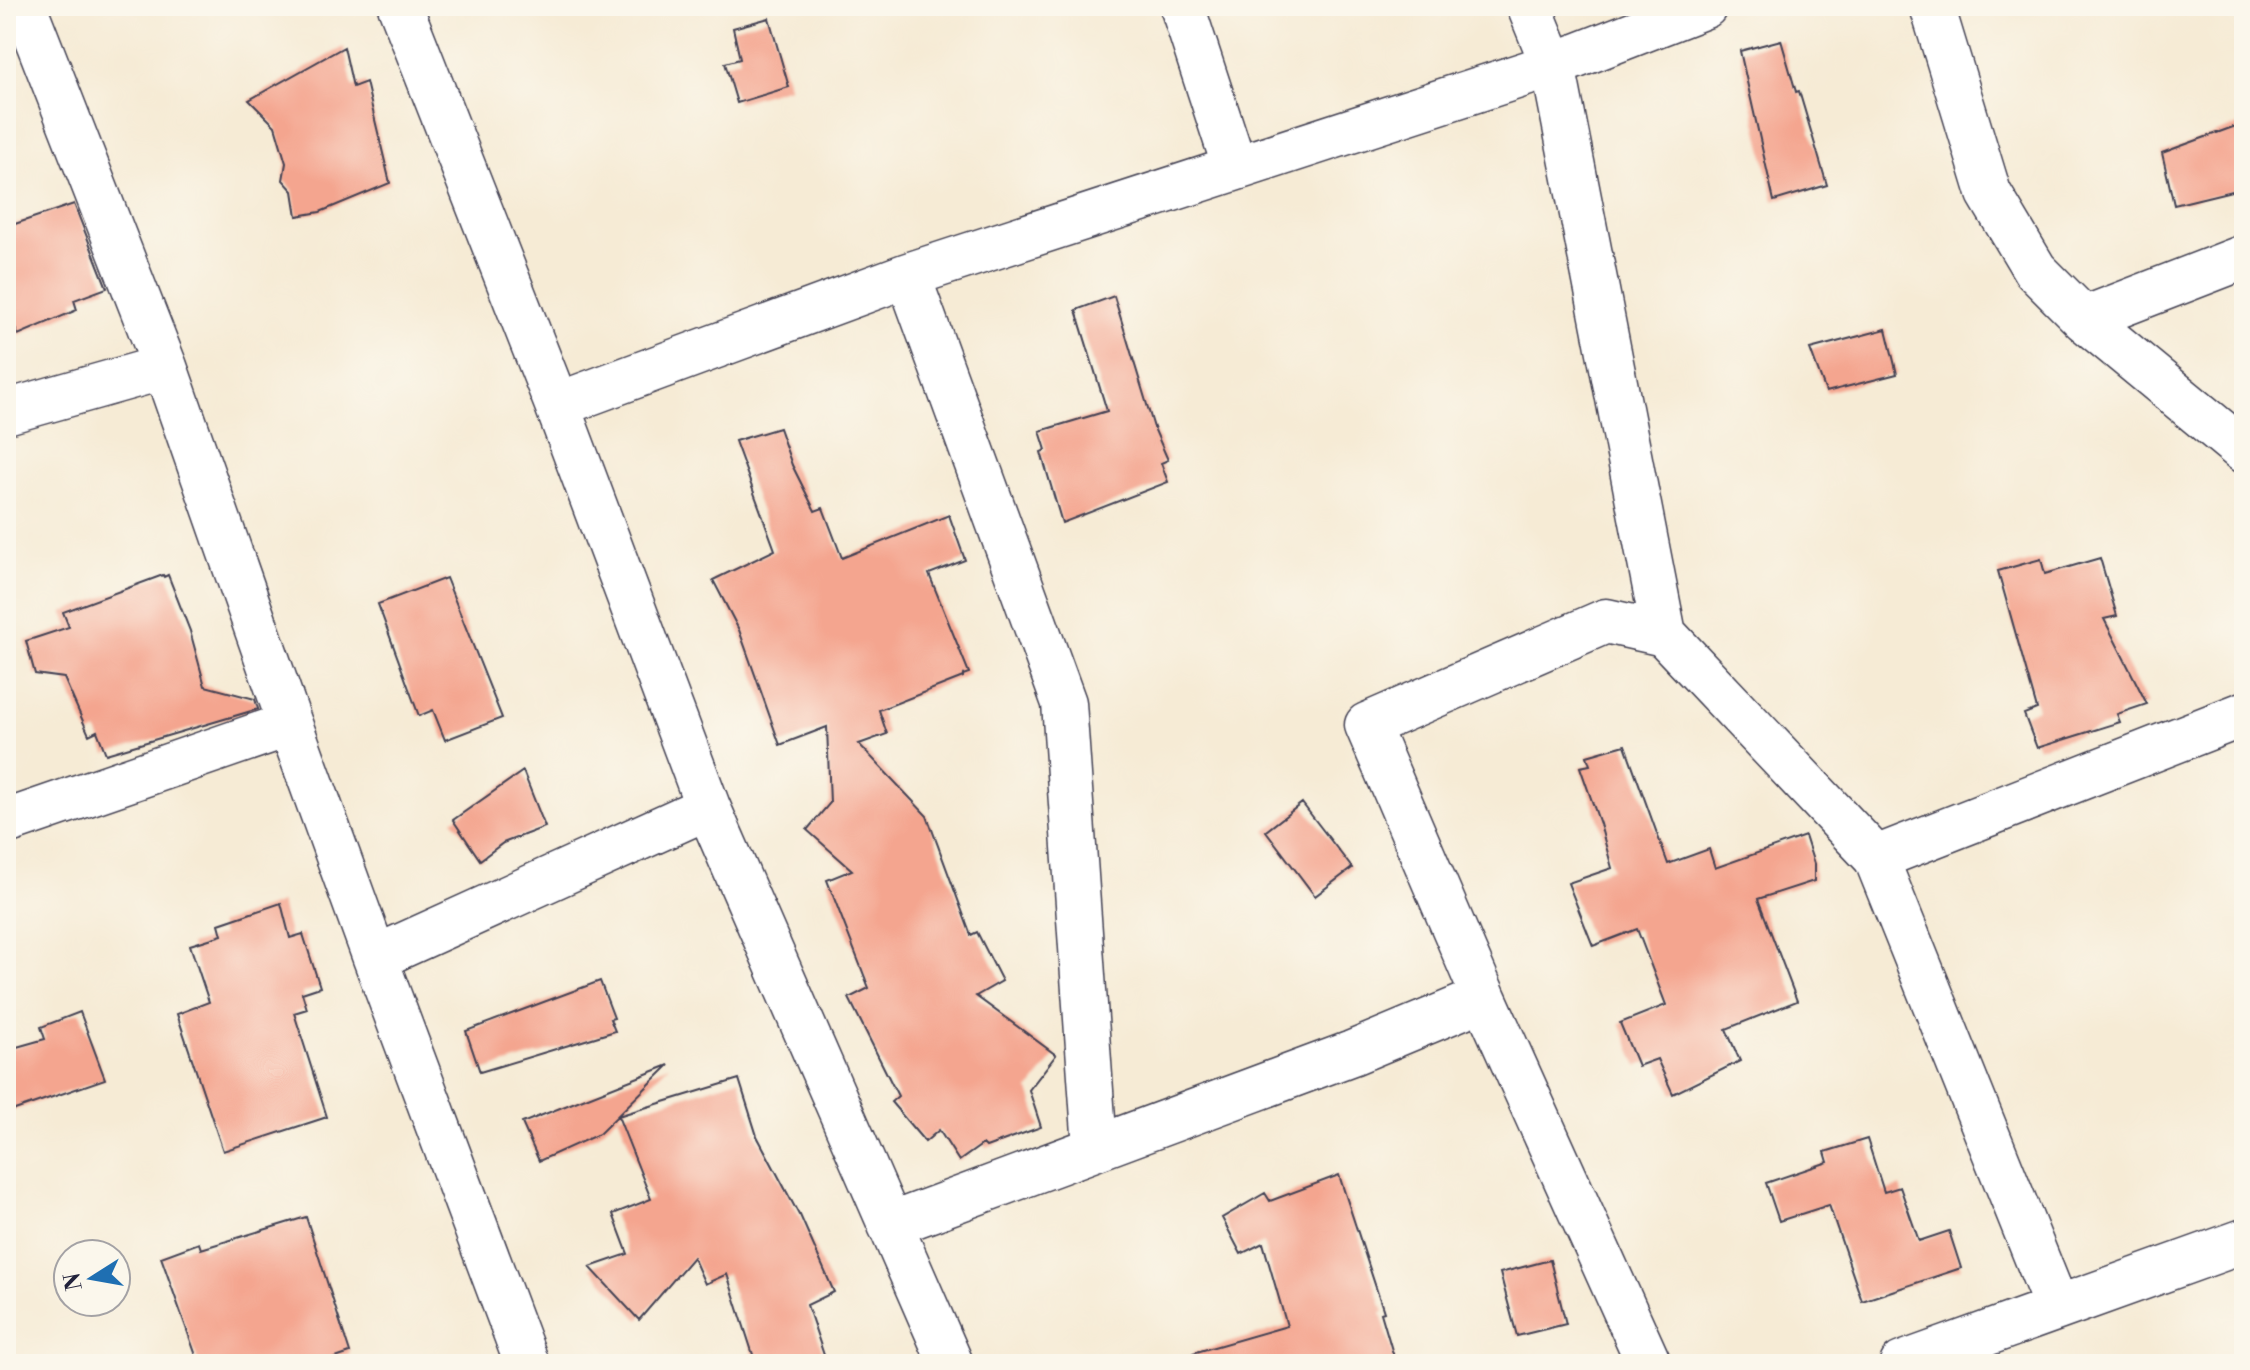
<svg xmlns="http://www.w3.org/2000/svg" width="2250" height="1370" font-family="'Libre Bodoni',serif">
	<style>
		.building { fill: #f4a58f }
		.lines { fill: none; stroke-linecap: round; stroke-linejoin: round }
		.minor-casing { stroke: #424052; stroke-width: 47 }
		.minor { stroke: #fff; stroke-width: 44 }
	</style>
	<rect width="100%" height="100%" fill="#fbf7ec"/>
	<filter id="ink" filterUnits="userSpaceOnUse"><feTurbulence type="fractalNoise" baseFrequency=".0125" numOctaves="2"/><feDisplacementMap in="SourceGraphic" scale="16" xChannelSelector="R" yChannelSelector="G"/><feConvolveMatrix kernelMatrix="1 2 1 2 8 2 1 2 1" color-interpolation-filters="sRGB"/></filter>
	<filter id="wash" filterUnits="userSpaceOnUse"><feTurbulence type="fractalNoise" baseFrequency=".006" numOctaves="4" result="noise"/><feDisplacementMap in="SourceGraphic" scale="32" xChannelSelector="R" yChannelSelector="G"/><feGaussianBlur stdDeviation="1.8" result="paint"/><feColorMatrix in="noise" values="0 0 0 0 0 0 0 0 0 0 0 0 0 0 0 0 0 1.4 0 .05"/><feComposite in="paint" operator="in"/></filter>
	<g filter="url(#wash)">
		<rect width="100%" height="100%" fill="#f6ebd5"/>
		<g id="blocks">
			<path class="building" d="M769,18L789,87L737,103L725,63L740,59L733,28Z
				M1781,40L1796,92L1799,91L1827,185L1774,201L1740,51Z
				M344,47L353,87L366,82L390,183L320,212L297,216L293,191L283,180L286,163L275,126L249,100Z
				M2244,123V188L2174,205L2162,153Z
				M74,204L107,288L74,300L77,310L18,335L6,305V227Z
				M1114,296L1154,428L1168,460L1161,463L1168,482L1062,523L1041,452L1046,450L1040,431L1107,411L1076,310Z
				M1886,329L1897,374L1826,392L1810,349Z
				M779,428L792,465L815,511L823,508L842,558L949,515L965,560L929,574L969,673L963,675V677L879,710L887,734L859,744L927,816L971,935L977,932L1002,981L976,996L1056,1055L1029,1090L1041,1127L986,1147L983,1144L959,1161L939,1130L925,1142L891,1102L898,1096L849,998L869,988L827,880L852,870L807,830L830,803L827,727L780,745L739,630L713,580L775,550L735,441Z
				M2100,558L2117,616L2104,619L2147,704L2117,714L2120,722L2037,748L2024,714L2037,709L1998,571L2041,559L2045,574Z
				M163,575L164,577L168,575L190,631L205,686L255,699L258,709L106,754L97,731L89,735L64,678L35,674L26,641L69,627L63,612Z
				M446,578L502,718L445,740L433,710L419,716L378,604Z
				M1625,745L1668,864L1709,849L1715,868L1805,836L1814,864V881L1758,899L1797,1001L1726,1029L1740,1061L1673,1094L1657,1059L1638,1066L1620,1023L1666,1005L1637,929L1593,946L1568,883L1612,868L1600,824L1580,767L1590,765L1587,756Z
				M523,771L545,827L503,843L480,860L453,820Z
				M1302,803L1352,868L1315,896L1266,831Z
				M281,903L290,938L303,934L320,987L302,993L307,1009L294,1013L327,1117L223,1151L177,1014L209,1002L190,945L222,935L219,924Z
				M600,981L614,1018L610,1019L615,1031L480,1072L466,1031Z
				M80,1012L105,1079L6,1113V1050L45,1039L41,1027Z
				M669,1065L599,1134L539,1161L522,1123Z
				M739,1079L757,1136L799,1215H800L834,1292L807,1305L827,1364H756L727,1274L705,1284L693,1257L639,1320L590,1267L628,1254L613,1214L651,1199L618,1116Z
				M1867,1139L1884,1192L1900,1187L1919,1241L1949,1231L1961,1268L1862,1301L1829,1205L1779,1221L1766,1183L1828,1162L1825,1152Z
				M1339,1175L1384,1312L1381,1313L1396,1364H1195L1193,1353L1287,1326L1263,1243L1241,1254L1222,1218L1265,1193L1270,1201Z
				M306,1217L350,1353L318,1364H199L161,1257L199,1243L201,1249Z
				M1550,1260L1566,1324L1517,1336L1500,1273Z"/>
		</g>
	</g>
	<g filter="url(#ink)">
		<use href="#blocks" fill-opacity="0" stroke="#424052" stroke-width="2"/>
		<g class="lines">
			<g class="minor-casing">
				<path id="minor" d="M24,6L165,367L290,724L375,958L527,1364
					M400,6L557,405L708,807L951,1364
					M1182,6L1235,168
					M1529,6L1553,65L1664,634L1876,858L2057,1308
					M1932,6L1989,193L2035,270L2084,319L2244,451
					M908,275L1064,703L1095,1148
					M2084,319L2244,257
					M557,405L908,275L1553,65L1705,6
					M6,412L165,367
					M6,822L290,724
					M1876,858L2244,714
					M375,958L708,807
					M1484,998L1649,1364
					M890,1225L1352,1053L1484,998L1367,725L1606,621L1664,634
					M1902,1364L2244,1241"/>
			</g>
			<use href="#minor" class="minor"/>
		</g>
	</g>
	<rect width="2250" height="1370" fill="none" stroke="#fbf7ec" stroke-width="32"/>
	<g transform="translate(92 1278) rotate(259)"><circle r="38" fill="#fbf7ec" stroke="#a4a2a5" stroke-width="2"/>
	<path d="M0-6L14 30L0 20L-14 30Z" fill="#1f6fb2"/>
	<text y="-12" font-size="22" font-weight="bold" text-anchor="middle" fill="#22223b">N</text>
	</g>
</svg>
